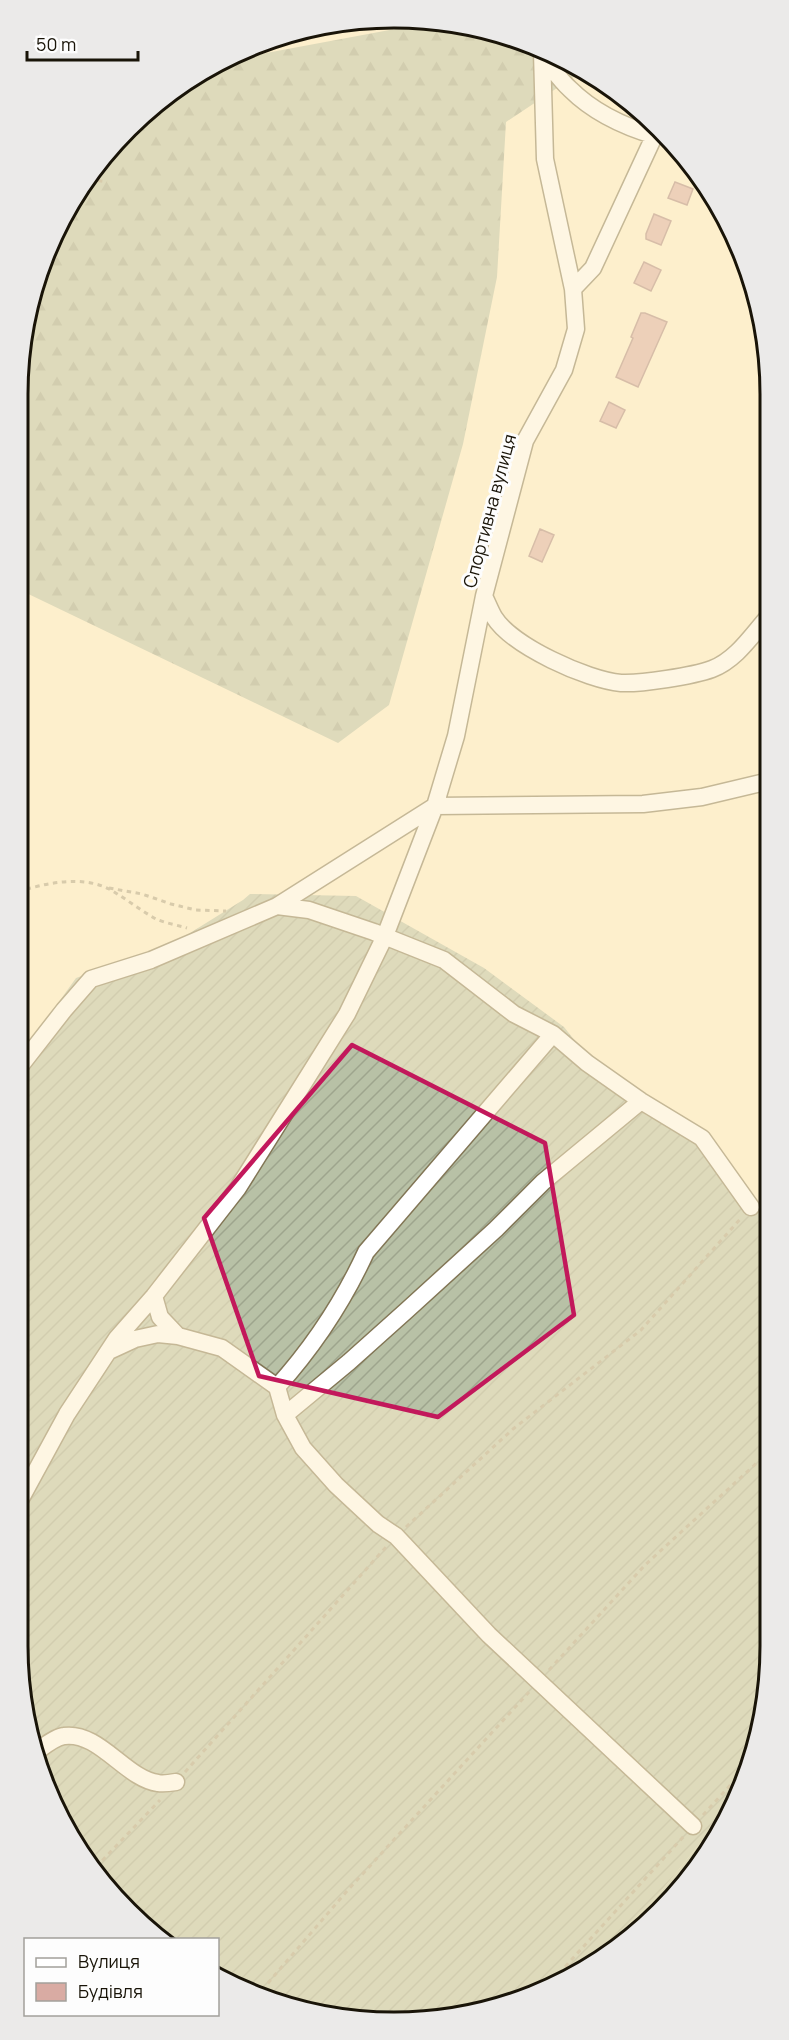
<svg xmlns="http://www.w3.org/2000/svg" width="789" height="2040" font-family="Manrope,sans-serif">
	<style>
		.forest { fill: url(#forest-firs) }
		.garden { fill: url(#garden-furrows) }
		.building { fill: #d9aba3; stroke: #a8827c; stroke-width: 1.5 }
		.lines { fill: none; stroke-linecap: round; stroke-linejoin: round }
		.minor-casing { stroke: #827656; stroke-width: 19 }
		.path { stroke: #aa9f84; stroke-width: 3; stroke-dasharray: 4.5 4.5; stroke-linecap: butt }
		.minor { stroke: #fff; stroke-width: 16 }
		.marked { fill: none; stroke: #c2185b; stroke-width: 4.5; stroke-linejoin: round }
		.labels { text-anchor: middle; stroke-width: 6; stroke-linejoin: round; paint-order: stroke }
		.street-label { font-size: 18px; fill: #191408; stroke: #fdfdfd }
		.rim { fill: none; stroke: #191408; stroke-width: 3 }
	</style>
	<defs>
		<pattern id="forest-firs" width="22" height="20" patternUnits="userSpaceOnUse" patternTransform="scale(1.5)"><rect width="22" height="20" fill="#b8c1a6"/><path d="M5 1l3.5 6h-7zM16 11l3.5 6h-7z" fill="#9ea58d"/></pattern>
		<pattern id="garden-furrows" width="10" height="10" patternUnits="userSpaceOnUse" patternTransform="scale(1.5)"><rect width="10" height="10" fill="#b8c1a6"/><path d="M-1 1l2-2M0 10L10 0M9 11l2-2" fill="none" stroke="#9ea58d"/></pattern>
	</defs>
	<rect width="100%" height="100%" fill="#fdefcc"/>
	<path class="forest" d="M411,26L492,31L584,70L506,122L497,277L463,444L389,705L338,743L18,589V395L31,297L96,165L207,68L234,59Z
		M723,1815L693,1874L603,1959L587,1965L654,1900Z"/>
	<path class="garden" d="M250,894L356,896L484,968L564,1027L615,1091L646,1115L690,1136L700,1146L729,1187L770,1221L771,1645L758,1743L723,1815L654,1900L587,1965L468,2015L345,2019L218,1975V1940L167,1939L111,1893L38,1767L18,1645V1059L76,978L174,943L243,900Z"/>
	<path class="building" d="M675,182L693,189L687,205L668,198Z
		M654,214L671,221L661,245L646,239V234Z
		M644,262L661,270L651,291L634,283Z
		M641,313H645L667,322L638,387L616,377L633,338L631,337Z
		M609,402L625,410L616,428L600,421Z
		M540,529L554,535L542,562L529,556Z"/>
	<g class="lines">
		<g class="minor-casing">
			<path id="minor" d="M542,52L545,159L573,289
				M543,57C552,68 560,80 570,89C593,112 625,127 656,136
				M657,130L593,268L573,289L576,329L564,370L525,441L484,596C487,602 490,610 494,617C512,646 587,680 621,683C641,684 693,676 712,669C736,660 752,635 768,617
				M277,906L435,806L643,804L702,797L769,781
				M18,1069L64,1010L91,979L151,960L277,906L309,910L374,932L444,960L514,1014L553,1034L587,1063L641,1101L702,1138L751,1207
				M154,1296L160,1317L178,1336
				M109,1351L135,1339L158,1334L178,1336L222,1348L277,1387L285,1415L303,1448L336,1485L378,1524L396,1536L489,1635L693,1826
				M277,1387C314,1346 343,1302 366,1252L553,1034
				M285,1415L349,1362L406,1311L496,1229L543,1182L641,1101
				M18,1504L67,1414L117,1338L154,1296L238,1188L347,1014L385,936L435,806L456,736L484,596
				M36,1752C43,1747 55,1737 64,1736C99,1731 126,1779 158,1783C163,1784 170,1783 176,1782"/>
		</g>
		<path class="path" d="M89,179L107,182
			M109,888L142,894L171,904L196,910L226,911
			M18,892C45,883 82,875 109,889C125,898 140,910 156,919C165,923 177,925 187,928
			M762,1199L770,1192
			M406,1527L513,1429L641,1330L742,1217
			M549,1670L645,1565L771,1450
			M185,1772L386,1547
			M703,1815L746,1768
			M96,1867L160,1800
			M553,1980L684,1836
			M262,1990L347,1891L529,1692"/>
		<use href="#minor" class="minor"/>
	</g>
	<path d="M0 0H789V2040H0ZM352,1045L545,1143L574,1315L438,1417L259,1376L204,1218Z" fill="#fdefcc" fill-opacity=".55" fill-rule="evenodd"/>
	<path class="marked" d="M352,1045L545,1143L574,1315L438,1417L259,1376L204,1218Z"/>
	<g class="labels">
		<g class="street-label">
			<text transform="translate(490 511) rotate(-75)" y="6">Спортивна вулиця</text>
		</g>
	</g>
	<path d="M0 0H789V2040H0ZM394 28H394A366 366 0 0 1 760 394V1646A366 366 0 0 1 394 2012H394A366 366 0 0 1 28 1646V394A366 366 0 0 1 394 28Z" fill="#ebeae9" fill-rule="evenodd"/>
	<path class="rim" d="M394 28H394A366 366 0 0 1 760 394V1646A366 366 0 0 1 394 2012H394A366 366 0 0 1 28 1646V394A366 366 0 0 1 394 28Z"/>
	<rect x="24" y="1938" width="195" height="78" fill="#fdfdfd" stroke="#a2a09b" stroke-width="1.5"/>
	<rect x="36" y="1958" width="30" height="9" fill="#ffffff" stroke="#a2a09b" stroke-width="1.5"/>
	<text x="78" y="1968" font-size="18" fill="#191408">Вулиця</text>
	<rect x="36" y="1983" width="30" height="18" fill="#d9aba3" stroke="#a2a09b" stroke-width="1.5"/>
	<text x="78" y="1998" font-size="18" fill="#191408">Будівля</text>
	<path d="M27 51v9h111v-9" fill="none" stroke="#191408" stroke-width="3"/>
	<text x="36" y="51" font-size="18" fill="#191408" stroke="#fdfdfd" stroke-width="4.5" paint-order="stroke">50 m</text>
</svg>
